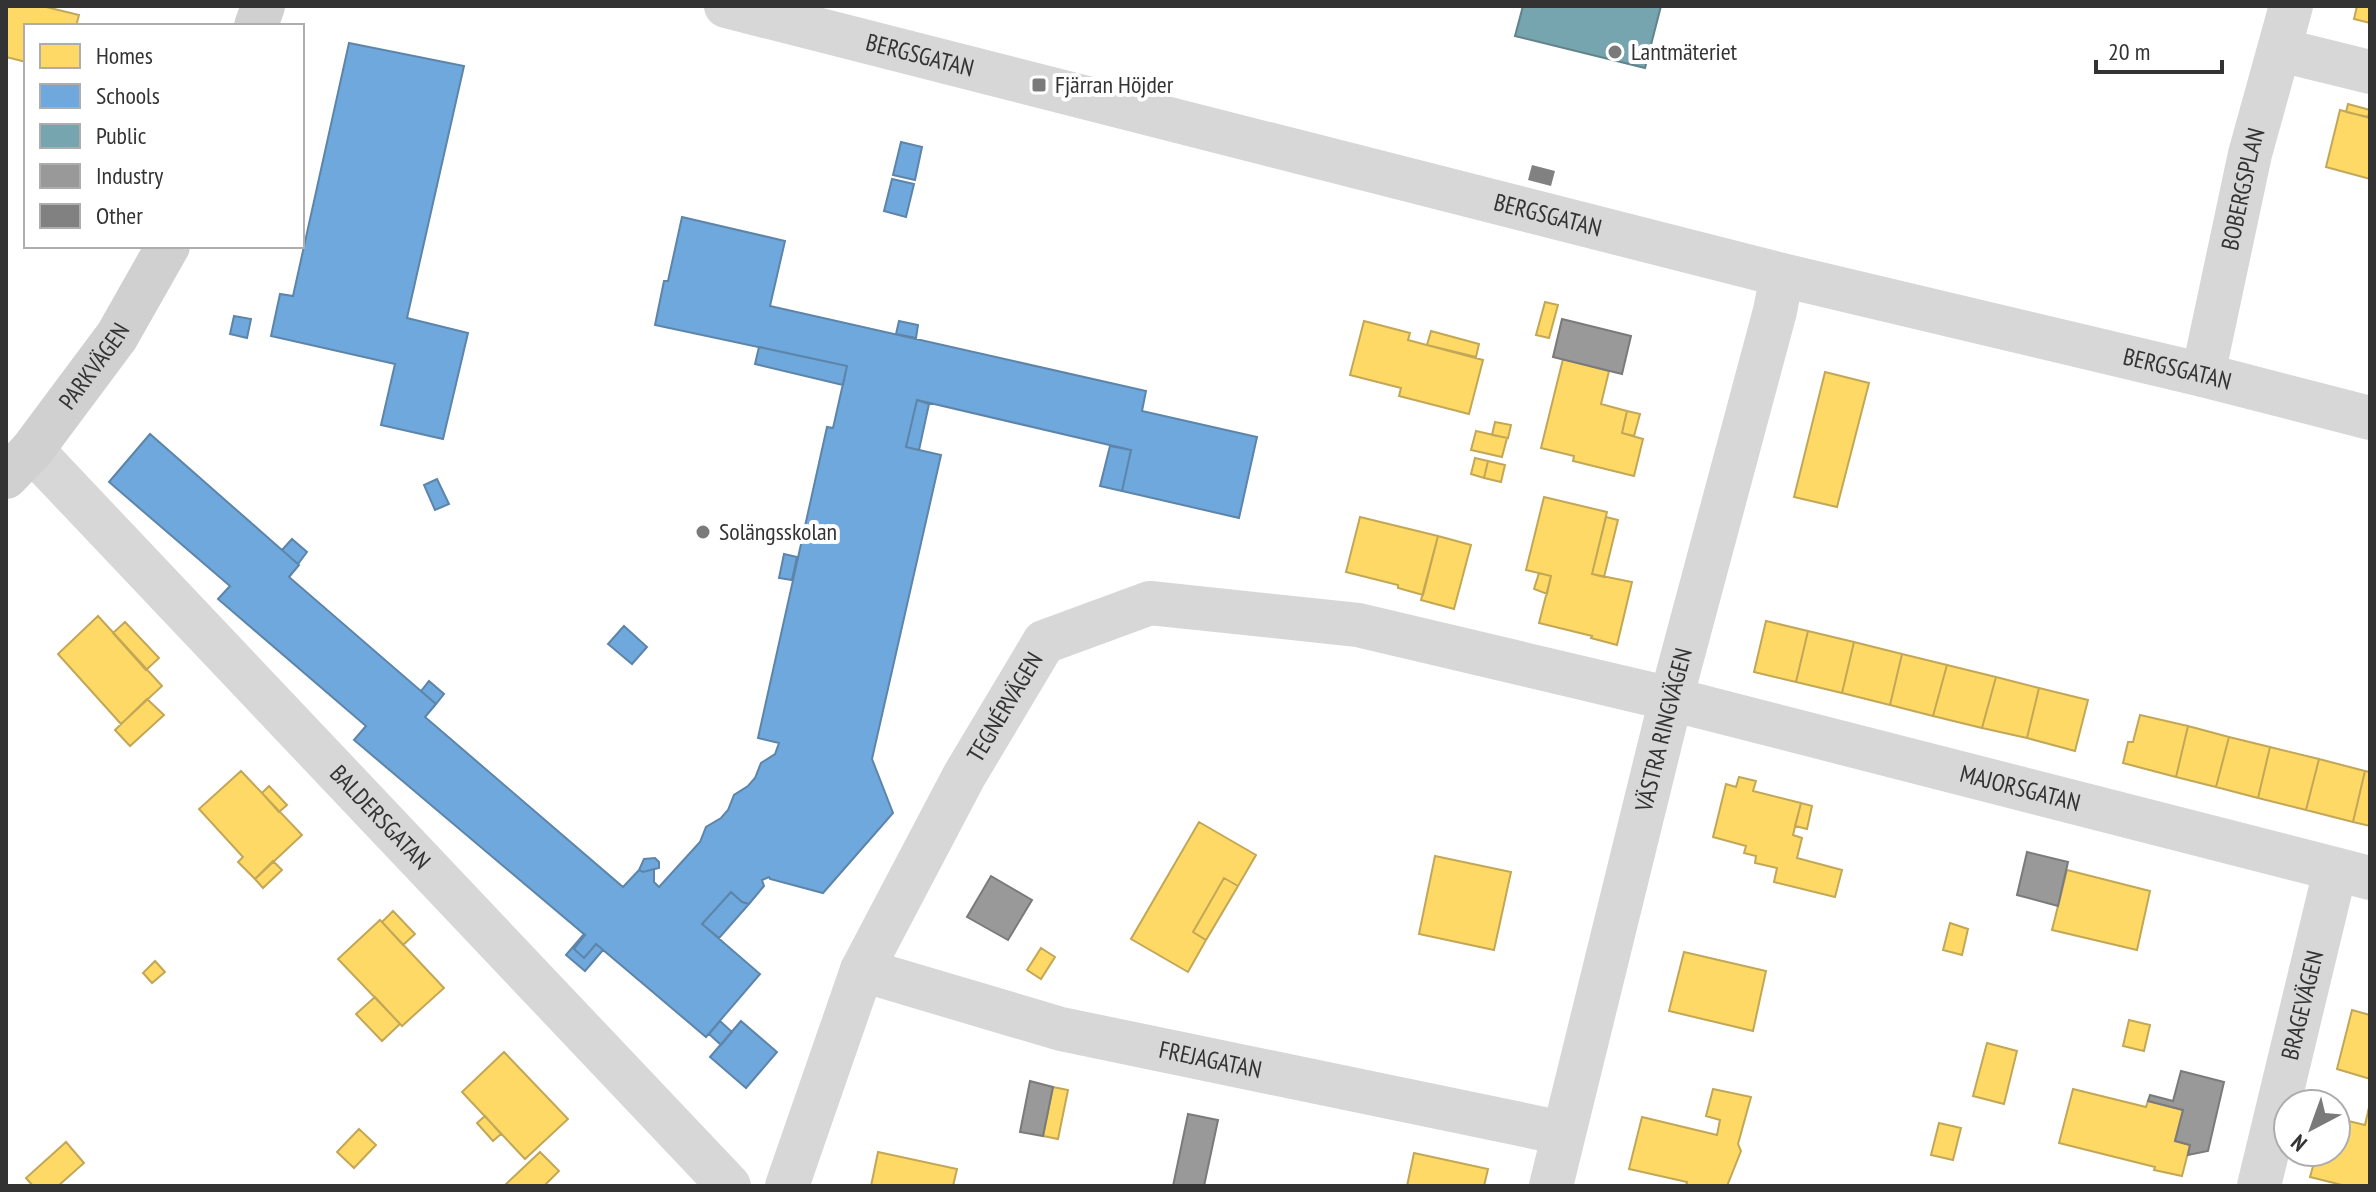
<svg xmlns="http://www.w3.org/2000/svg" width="2376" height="1192" font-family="'PT Sans Narrow',sans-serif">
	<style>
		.homes { fill: #ffd966; stroke: #c2a757; stroke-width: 2 }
		.schools { fill: #6fa8dc; stroke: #5d85a9; stroke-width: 2 }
		.public { fill: #76a5af; stroke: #62838a; stroke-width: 2 }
		.industry { fill: #999; stroke: #7a7a7a; stroke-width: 2 }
		.building { fill: #818181 }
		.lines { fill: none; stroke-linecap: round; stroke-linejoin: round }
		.minor { stroke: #d7d7d7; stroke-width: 44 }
		.tertiary { stroke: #d7d7d7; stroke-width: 44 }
		.secondary { stroke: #d0d0d0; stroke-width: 44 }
		.poi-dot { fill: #7a7a7a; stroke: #fff; stroke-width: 3 }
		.labels { text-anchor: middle; stroke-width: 8; stroke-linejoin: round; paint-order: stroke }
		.poi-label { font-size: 24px; fill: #333; stroke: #fff; text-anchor: start }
		.street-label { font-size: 24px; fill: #333; stroke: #fff }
	</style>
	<rect width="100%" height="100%" fill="#fff"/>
	<path class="homes" d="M6,6H42L79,15L76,26H26V62L6,57Z
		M2357,6H2370V23L2354,19Z
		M2348,104L2370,110L2368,117L2346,112Z
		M2340,110L2370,118V179L2326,167Z
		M1545,302L1558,305L1549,338L1536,335Z
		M1364,321L1410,333L1408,340L1483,360L1469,414L1399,396L1401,388L1350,375Z
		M1431,331L1479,344L1476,357L1427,345Z
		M1563,359L1609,371L1601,404L1627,411L1622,433L1643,439L1634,476L1573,461L1574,456L1541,448Z
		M1825,372L1869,383L1837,507L1794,497Z
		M1627,411L1640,414L1634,436L1622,433Z
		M1495,422L1511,425L1508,438L1492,435Z
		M1476,431L1507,438L1502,457L1471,450Z
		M1475,458L1488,461L1484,478L1471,474Z
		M1488,461L1505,465L1501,482L1484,478Z
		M1544,497L1607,512L1592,574L1632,582L1617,645L1591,638L1592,636L1539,623L1551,576L1526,570Z
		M1360,517L1438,536L1423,595L1398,588V585L1346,572Z
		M1606,517L1618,520L1604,577L1592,574Z
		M1438,536L1471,545L1454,609L1421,600Z
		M1539,573L1551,576L1547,594L1534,589Z
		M98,616L162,686L121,724L58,654Z
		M1766,621L1808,631L1796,682L1754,672Z
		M125,622L159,658L146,670L113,633Z
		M1808,631L1854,642L1842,693L1796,682Z
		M1854,642L1902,654L1890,705L1842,693Z
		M1902,654L1947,665L1933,716L1890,705Z
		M1947,665L1996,677L1982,728L1933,716Z
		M1996,677L2039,688L2027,738L1982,728Z
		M2039,688L2088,700L2075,751L2027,738Z
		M147,699L164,715L130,746L115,730Z
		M2140,715L2188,726L2176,777L2123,763L2128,742H2133Z
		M2188,726L2229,737L2216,787L2176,777Z
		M2229,737L2270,747L2258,798L2216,787Z
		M2270,747L2319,759L2306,810L2258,798Z
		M2319,759L2365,771L2353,822L2306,810Z
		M241,771L302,835L255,879L238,862L243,857L199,809Z
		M2365,771L2370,772V826L2353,822Z
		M1739,777L1756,781L1753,791L1801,803L1793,835L1802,838L1797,858L1842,870L1835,897L1774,882L1777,868L1755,863L1756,856L1744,853L1746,846L1713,837L1726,784L1736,787Z
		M269,786L287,805L279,812L262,793Z
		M1801,803L1812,806L1807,829L1795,826Z
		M1199,822L1256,855L1238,886L1224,878L1193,932L1206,940L1188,972L1131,939Z
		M1435,856L1511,872L1494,950L1419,934Z
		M273,861L282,870L263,888L255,879Z
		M2067,870L2150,891L2137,950L2052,930Z
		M1224,878L1238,886L1206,940L1193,932Z
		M393,911L415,934L403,945L382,922Z
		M380,920L444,988L402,1026L338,959Z
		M1950,923L1968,929L1962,955L1943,950Z
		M1041,948L1055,957L1041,979L1027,970Z
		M1684,952L1766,971L1753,1031L1669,1011Z
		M155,961L165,972L152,983L143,973Z
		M375,997L400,1024L382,1041L356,1014Z
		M2352,1010L2370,1015V1079L2337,1069Z
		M2129,1020L2150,1025L2144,1051L2123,1046Z
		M1987,1043L2017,1051L2004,1104L1973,1096Z
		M504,1052L568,1119L525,1159L462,1092Z
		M1053,1087L1068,1090L1058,1139L1043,1136Z
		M1713,1089L1751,1097L1738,1144L1741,1151L1727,1186H1686L1687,1182L1629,1169L1642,1117L1717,1135L1720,1120L1706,1116Z
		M2073,1089L2146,1107L2148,1101L2183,1110L2175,1141L2190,1145L2182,1176L2154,1170L2155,1167L2059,1143Z
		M2370,1103V1186H2346L2310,1177L2317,1152H2336V1118L2365,1125Z
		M485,1116L501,1134L493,1141L477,1123Z
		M1939,1123L1961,1128L1953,1160L1931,1155Z
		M359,1129L376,1145L354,1168L337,1152Z
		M66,1142L84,1163L58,1186H33L26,1178Z
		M540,1152L559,1171L544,1186H504Z
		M878,1152L957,1169L953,1186H871Z
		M1414,1153L1488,1169L1484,1186H1407Z"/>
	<path class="schools" d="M349,43L464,66L407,318L468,333L443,439L381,425L395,364L271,336L280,294L293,296Z
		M901,142L922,147L915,180L893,175Z
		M892,179L914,184L906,217L884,211Z
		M682,217L785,241L770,306L1146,391L1142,411L1257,437L1239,518L1122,491L1131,450L917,400L906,447L941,455L872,759L893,813L823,893L770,879L769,877L762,880L764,886L749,904L742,902L731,892L702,924L760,974L706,1037L596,944L584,958L574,949L585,935L354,740L366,726L218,599L230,586L109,482L150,434L299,565L289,577L436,704L425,717L623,887L639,870L643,872L654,869V882L659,887L700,842L706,827L721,818L728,810L734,795L748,786L755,778L761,763L775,754L779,743L758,738L827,427L833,428L847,366L655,325L664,281H668Z
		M234,316L251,319L247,338L230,334Z
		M899,321L918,325L916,338L896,334Z
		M759,347L847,366L843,385L755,364Z
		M917,400L929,404L919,450L906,447Z
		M1110,446L1131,450L1122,491L1100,486Z
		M437,479L449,504L435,510L424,485Z
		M292,539L307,552L298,564L282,550Z
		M784,554L797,557L792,580L779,578Z
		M624,626L647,647L632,664L608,644Z
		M429,681L444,694L436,704L421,691Z
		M655,858L659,862V868L643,872L639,870L644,859Z
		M731,892L742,902L749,904L719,938L702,924Z
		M584,934L585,935L574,949L584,958L596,944L603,950L585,971L566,955Z
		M720,1021L732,1032L721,1045L709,1034Z
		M741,1021L777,1052L746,1088L710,1057Z"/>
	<path class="public" d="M1523,6H1661L1645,68L1515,36Z"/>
	<path class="industry" d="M1562,319L1631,336L1622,374L1553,357Z
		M2027,852L2068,862L2058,906L2017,895Z
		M991,876L1032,900L1008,940L967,917Z
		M2181,1071L2224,1082L2208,1151L2188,1155L2190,1145L2175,1141L2183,1110L2148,1101L2150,1095L2173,1101Z
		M1030,1081L1053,1087L1043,1136L1020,1132Z
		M1188,1114L1218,1120L1204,1186H1173Z"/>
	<path class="building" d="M1532,165L1555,171L1551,186L1528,180Z"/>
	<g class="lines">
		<g class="minor">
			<path d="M2281,50L2370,72"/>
			<path id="s1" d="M2203,375L2250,154L2291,6"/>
			<path id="s2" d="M32,450L729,1186"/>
			<path id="s3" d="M862,970L1061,1029L1563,1133"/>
			<path id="s4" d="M787,1186L862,970L964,776L1044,642L1150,603L1358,625L1671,699L2370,878"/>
			<path id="s5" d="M1551,1186L1671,699L1775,311L1782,275"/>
			<path id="s6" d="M2259,1186L2335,871"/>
		</g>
		<path class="tertiary" id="s7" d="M726,6L1782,275L2203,375L2370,418"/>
		<g class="secondary">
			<path d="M256,26L263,6"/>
			<path id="s8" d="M6,477L32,450L117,336L168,246"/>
		</g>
	</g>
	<g class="poi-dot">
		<circle cx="1615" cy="52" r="8"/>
		<rect x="1031" y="77" width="16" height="16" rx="4"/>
		<circle cx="703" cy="532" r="8"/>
	</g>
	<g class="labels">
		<g class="poi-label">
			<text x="1631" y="60">Lantmäteriet</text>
			<text x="1055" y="93">Fjärran Höjder</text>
			<text x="719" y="540">Solängsskolan</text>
		</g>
		<g class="street-label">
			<text dy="8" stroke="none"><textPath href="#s7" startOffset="200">BERGSGATAN</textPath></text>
			<text dy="8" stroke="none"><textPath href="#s1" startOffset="190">BOBERGSPLAN</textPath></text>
			<text dy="8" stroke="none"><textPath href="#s7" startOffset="848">BERGSGATAN</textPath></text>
			<text dy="8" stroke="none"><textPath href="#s8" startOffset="142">PARKVÄGEN</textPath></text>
			<text dy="8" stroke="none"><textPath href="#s7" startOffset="1496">BERGSGATAN</textPath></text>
			<text dy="8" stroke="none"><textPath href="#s4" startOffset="528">TEGNÉRVÄGEN</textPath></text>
			<text dy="8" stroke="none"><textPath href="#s5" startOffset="470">VÄSTRA RINGVÄGEN</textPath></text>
			<text dy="8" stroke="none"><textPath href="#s4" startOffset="1608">MAJORSGATAN</textPath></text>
			<text dy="8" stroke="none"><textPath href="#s2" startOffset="506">BALDERSGATAN</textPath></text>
			<text dy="8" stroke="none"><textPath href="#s6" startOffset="186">BRAGEVÄGEN</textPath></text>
			<text dy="8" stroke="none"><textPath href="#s3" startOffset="360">FREJAGATAN</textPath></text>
		</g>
	</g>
	<rect width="2376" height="1192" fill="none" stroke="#333333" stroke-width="16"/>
	<rect x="24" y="24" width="280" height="224" fill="#ffffff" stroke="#adadad" stroke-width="2"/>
	<rect x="40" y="44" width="40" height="24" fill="#ffd966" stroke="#adadad" stroke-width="2"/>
	<text x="96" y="64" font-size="24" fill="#333333">Homes</text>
	<rect x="40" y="84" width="40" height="24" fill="#6fa8dc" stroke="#adadad" stroke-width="2"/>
	<text x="96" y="104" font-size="24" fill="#333333">Schools</text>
	<rect x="40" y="124" width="40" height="24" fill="#76a5af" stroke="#adadad" stroke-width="2"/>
	<text x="96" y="144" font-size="24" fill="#333333">Public</text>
	<rect x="40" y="164" width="40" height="24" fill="#999999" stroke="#adadad" stroke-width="2"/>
	<text x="96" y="184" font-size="24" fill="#333333">Industry</text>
	<rect x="40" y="204" width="40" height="24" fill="#818181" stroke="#adadad" stroke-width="2"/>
	<text x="96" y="224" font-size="24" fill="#333333">Other</text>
	<g transform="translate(2312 1128) rotate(221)"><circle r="38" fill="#ffffff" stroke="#adadad" stroke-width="2"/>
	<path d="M0-6L14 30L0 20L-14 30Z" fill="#7a7a7a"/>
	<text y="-12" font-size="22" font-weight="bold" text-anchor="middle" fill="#333333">N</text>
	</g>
	<path d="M2096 60v12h126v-12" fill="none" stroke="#333333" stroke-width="4"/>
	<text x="2108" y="60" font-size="24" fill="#333333" stroke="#ffffff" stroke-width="6" paint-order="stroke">20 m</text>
</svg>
